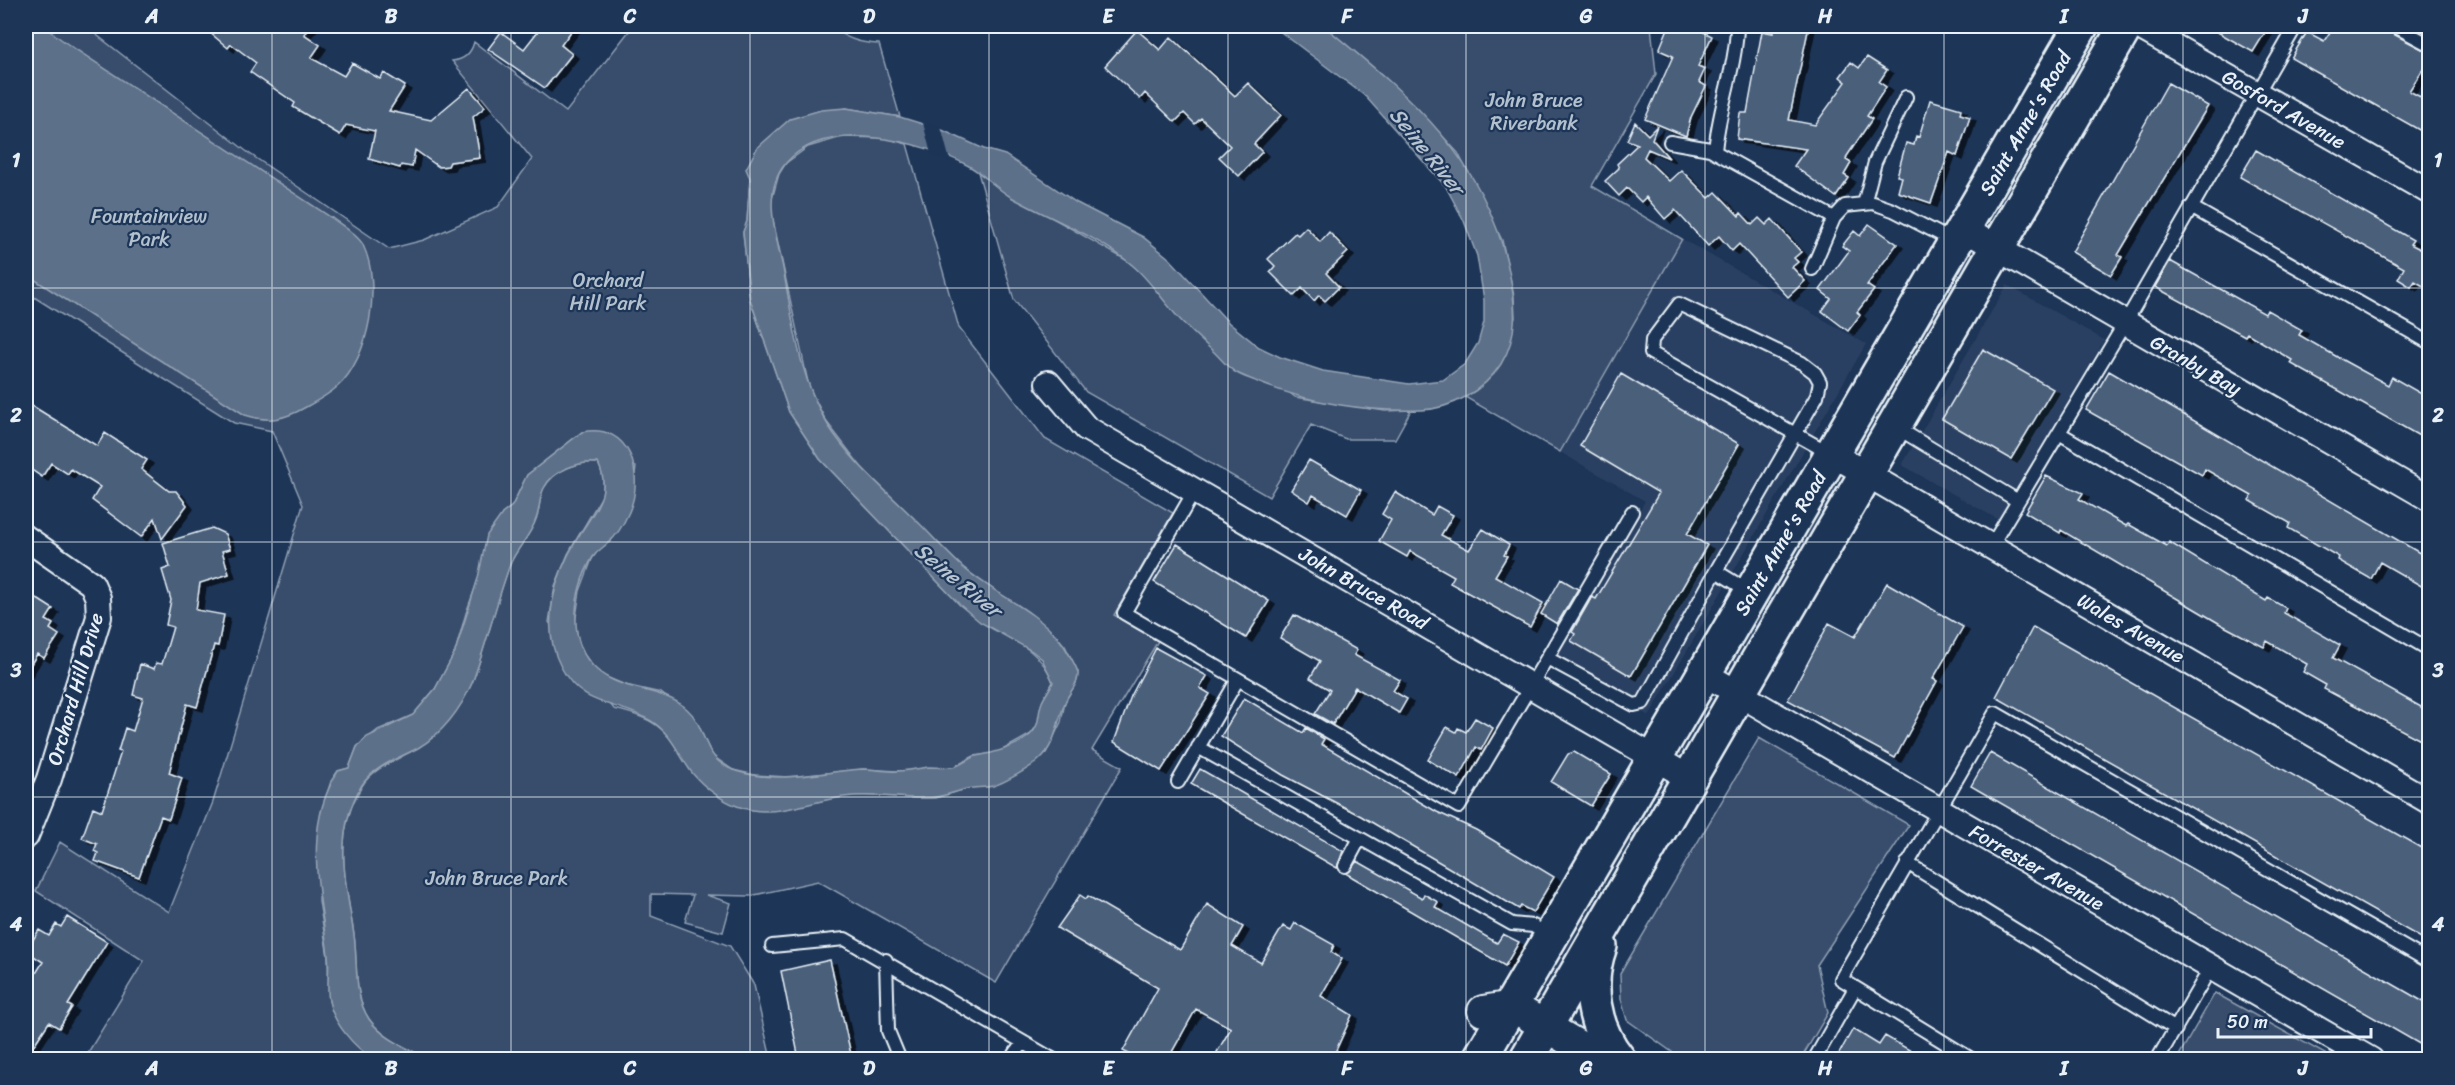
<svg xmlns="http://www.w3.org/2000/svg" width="2455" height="1085" font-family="Sriracha,sans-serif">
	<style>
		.built { fill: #2a4162 }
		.green { fill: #374d6c; stroke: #909fb2; stroke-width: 1.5 }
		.water { fill: #5d7089; stroke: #95a4b5; stroke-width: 1.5 }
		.pier { fill: #1d3557 }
		.building { fill: #495e7a; stroke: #e8f1f8; stroke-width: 1.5; filter: url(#shadow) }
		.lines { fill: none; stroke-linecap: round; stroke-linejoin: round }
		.service-casing { stroke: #e8f1f8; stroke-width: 16 }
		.minor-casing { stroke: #e8f1f8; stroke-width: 28 }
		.tertiary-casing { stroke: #e8f1f8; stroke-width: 34 }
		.secondary-casing { stroke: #e8f1f8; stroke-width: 38 }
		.service { stroke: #1d3557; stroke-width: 12 }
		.minor { stroke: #1d3557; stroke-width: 24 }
		.tertiary { stroke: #1d3557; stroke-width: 30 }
		.secondary { stroke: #1d3557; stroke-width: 33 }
		.grid { fill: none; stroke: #e8f1f8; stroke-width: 1.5; stroke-opacity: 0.55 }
		.labels { text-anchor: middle; stroke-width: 4.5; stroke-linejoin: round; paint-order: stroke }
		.park-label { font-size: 20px; fill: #b3c0ce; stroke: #1d3557 }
		.street-label { font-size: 20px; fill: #e8f1f8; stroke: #1d3557 }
		.water-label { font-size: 21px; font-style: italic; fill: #b7c4d1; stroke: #1d3557 }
		.neatline { fill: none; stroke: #e8f1f8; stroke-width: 2 }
		.grid-label { font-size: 20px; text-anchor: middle; font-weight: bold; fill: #e8f1f8 }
	</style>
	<defs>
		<filter id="shadow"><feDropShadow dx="6" dy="4" stdDeviation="0" flood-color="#0009"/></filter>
	</defs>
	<rect width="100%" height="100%" fill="#1d3557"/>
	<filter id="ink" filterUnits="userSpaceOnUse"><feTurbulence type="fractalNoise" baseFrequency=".0167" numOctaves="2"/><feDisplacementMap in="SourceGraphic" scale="12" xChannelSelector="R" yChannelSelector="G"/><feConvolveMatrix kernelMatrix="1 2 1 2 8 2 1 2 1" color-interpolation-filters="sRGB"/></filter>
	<g filter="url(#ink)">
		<path class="built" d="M1682,239L1866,344L1649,716L1552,661L1645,501L1560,452Z
			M2007,285L2104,340L1999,520L1902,465Z"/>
		<path class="green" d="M26,26H85L250,154L389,249L424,240L498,207L532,159L452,61C464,60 471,54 474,42L566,112L633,26H831C846,39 859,43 879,44L900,117L846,108L750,178L747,222L743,232L750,299L789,412L820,459L960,605C991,630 1041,645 1053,682L1042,703L1038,724L1031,734L997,753L974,756L952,768L897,771L864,769L788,777L755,775L733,770L713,756L705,744L697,722L661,693L625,685L604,676L594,668L580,649L575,624L580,591L592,559L599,549L611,541L629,511L636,467L582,432L527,475L512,506L502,514L466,613L455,652L435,689L413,715L378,730L357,747L349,768L338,771L331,781L321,813L319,901L328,957L329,1001L365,1052L375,1059H84L144,961L36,891L60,842L169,912L213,802L303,505L272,431L234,423L26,292Z
			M1324,26H1651L1656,74L1592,186L1682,239L1560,452L1465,397L1494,374L1515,318L1514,296L1502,240L1458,153L1416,107Z
			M842,137L885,138L907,144L959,328L1045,439L1173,513L1114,615L1158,641L1092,750L1122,767L996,983L818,881L750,896L706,895L731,903L723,932L685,922L693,895L651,894V916L730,946L754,985L771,1059H428C407,1048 383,1039 369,1019C353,995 358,963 354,935C346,883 332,834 362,786C374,766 399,760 417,748C439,735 462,706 472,683C487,643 496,601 511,562C518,547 531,534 536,519C540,510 539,497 544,488C553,470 579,461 598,463C604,475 604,483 602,496L568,554L555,586L549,622L614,709C660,719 668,731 690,770L818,800L852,795L935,798L969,788L991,786L1002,782L1046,753L1061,722L1065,702L1077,681L1078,672L1065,646L1055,634L962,567L862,468L826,421L809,387L770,206L779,174L786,163L808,147Z
			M978,172L1011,197L1032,206L1126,260L1295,397L1385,411L1411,410L1395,439H1346L1311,425L1269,497L1086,392L1014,300Z
			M1759,738L1909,825L1817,965L1828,1013L1801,1059H1682L1627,1020L1621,999L1620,974Z
			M2215,993L2334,1059H2177Z"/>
		<path class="water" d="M26,26H43L69,45L332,218C341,225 358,235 363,245C382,284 370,358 337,387C328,395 317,401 306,407C285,419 269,423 245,415L26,274Z
			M1273,26H1324C1410,97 1485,157 1509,271C1516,304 1519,335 1501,364C1484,391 1451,409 1421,410C1367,412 1310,403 1260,383C1252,379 1243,377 1235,372C1227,367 1222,360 1215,353C1202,341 1188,329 1176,315C1161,298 1148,278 1131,264C1096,235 1050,219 1011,197C995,188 983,173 967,165C921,141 826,117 786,163C761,192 776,234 783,268C793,321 799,378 828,425C853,464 889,493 921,525C937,541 952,559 970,573C998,595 1035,611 1058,638C1063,643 1077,667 1078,673C1079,682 1071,691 1067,698C1057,718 1058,742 1040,759C1032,767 1004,783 993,786C984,788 974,787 966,789C951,793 941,798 926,798C898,799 872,793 844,797C808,801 773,820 737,806C721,800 704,787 693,774C678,755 673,735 651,721C617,700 583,710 561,667C539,625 555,575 578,537C593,512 613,494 598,463C579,461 553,470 544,488C539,497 540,510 536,519C531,535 518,547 511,562C496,602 487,644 472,683C461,709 442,734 418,748C399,758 374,766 362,785C332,834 346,883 354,935C358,963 353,995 369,1019C383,1039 407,1048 428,1059C415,1059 383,1063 373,1058C354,1048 333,1022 329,1001C326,986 330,970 328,955C320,893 302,828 338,771L349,768L357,747L367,737L413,715L435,689L455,652L478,578L487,535L502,514L512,506L527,475L582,432C631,422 645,475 629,512C625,521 617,536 609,542C603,548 598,550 593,557C573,590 566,643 597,670C623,693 661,686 687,709C708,727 700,759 736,771C777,784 820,772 862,769C874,769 886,772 898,771C908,771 919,768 929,767C937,767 945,768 952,767C961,766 968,758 976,756C994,753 1015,748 1030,735C1041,725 1037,714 1042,702C1045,695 1050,689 1053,682L1042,659L1032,651L980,622L960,605L820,459L789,412L750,299L743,232L747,221L750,178L746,169L757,148L790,119L821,110L846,108L900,117L942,130L984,149L1005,155L1077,203L1143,237L1170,259L1229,323L1259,347L1280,357L1323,371L1409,384L1443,380L1465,364L1478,343L1484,322V300L1477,256L1464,221L1446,187L1365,96Z"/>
		<path class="pier" d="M923,123L941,127L950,161L931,154Z"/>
		<path class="building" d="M202,26H311L304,34L320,45L311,58L344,76L352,63L380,79L384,73L405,86L389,111L431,120L469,88L485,107L473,117L480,158L450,162L448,166L439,167L415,150L412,167L401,165L400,168L369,159L375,131L346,125L340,135L293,107L295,103L250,72L256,63L231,44L228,48Z
			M542,26H575L561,45L572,54L545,88L488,49L501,32L524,49Z
			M1669,26H1691L1712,36L1698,66L1705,69L1699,82L1706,86L1691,117L1686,136L1645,119L1673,56L1659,50Z
			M1774,26H1809L1789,120L1815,125L1846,82L1840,77L1851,62L1859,68L1867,57L1887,70L1879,82L1886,87L1867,116L1872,119L1847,156L1846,160L1851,163L1844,175L1849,178L1836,197L1794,166L1806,149L1737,139L1740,113H1747L1762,31L1773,33Z
			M2207,26H2269L2253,52Z
			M2334,26H2387L2391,33L2430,53V58L2409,91L2430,102V136L2291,58L2307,32L2324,41Z
			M1137,30L1160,50L1171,37L1235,96L1248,83L1281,115L1254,144L1262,152L1239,176L1219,157L1230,146L1201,118L1195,124L1184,113L1175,122L1145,93L1140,99L1105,66Z
			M2168,83L2208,106L2134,228L2118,255L2122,257L2111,275L2072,252Z
			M1930,100L1961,109L1960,114L1970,117L1957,156L1949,152L1931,203L1898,192L1902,177L1897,176L1906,143L1914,145L1916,136L1919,137Z
			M1635,122L1648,135L1657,126L1652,139L1669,158L1648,149L1644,157L1669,181L1681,170L1709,198L1716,192L1739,216L1741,213L1752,225L1759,218L1766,225L1772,219L1801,252L1794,258L1798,262L1792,267L1805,281L1788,297L1739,244L1732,251L1719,236L1708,246L1675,210L1665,219L1646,197L1641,202L1627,188L1619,196L1605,181L1619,168L1617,164L1638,144L1627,140Z
			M2256,150L2413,240L2410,244L2430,254V290L2415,281L2411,287L2398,279L2404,268L2240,177Z
			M1869,224L1897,244L1867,285L1874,290L1857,312L1860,315L1848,331L1822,311L1831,299L1820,290L1849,251L1842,246L1854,231L1860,236Z
			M1306,227L1320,242L1329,232L1348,252L1326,273L1339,287L1325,301L1319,295L1314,301L1302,288L1294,296L1270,272L1275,266L1268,259L1295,233L1298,235Z
			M2170,261L2265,314L2267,310L2302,330L2299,335L2346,362L2388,385L2392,377L2427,397L2423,405L2430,409V442L2290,363L2292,360L2247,333L2245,336L2155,287Z
			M1983,349L2053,389L2011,459L1942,419Z
			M2109,371L2430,559V591L2380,562L2371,579L2338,560L2339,557L2288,528L2290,523L2249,500L2252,496L2205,469L2202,475L2086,410Z
			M1621,374L1739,444L1687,534L1707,545L1631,676L1571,641L1575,634L1572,632L1592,597L1596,599L1659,493L1580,446Z
			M26,402L97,446L105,433L147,460L141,469L169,491H176L187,505L162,539L155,518L141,537L92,500L100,487L71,469L68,474L51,463L42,477L26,466Z
			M1309,460L1361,490L1347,515L1313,495L1309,502L1291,490Z
			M2046,476L2083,493L2079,499L2126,526L2128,524L2167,546L2169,542L2266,601L2268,598L2286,608L2284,613L2340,645L2333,658L2430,712V745L2324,689L2326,685L2303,672L2307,664L2267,641L2264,647L2222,625L2061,530L2060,533L2025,512Z
			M1395,492L1432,515L1437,506L1453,515L1441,535L1469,550L1483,529L1509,545L1504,555L1507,556L1495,576L1543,603L1530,627L1450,583L1454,576L1410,551L1407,557L1379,541L1391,520L1382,514Z
			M212,528L225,534L230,549L222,551L229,574L200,583L196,610L224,615L218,646L214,645L197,707L187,704L169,773L182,778L169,819L161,816L139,877L95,861L98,853L94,851L97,844L82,838L93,807L102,811L121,752L118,751L125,728L133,731L143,698L133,695L140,664L154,669L156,663L162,664L173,627L166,625L171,600L162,570L170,567L163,543Z
			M1177,544L1269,601L1246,638L1154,582Z
			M1561,579L1578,589L1557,624L1541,614Z
			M1887,583L1963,627L1933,679L1937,681L1895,758L1788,700L1829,623L1855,637Z
			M31,595L53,609L46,620L53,624L50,629L59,635L44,658L37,654L26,672V604Z
			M1294,615L1357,650L1354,655L1400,680L1393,691L1407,699L1399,713L1355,687L1333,724L1315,714L1330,690L1310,678L1320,661L1280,638Z
			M2033,627L2430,853V943L1996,697Z
			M1156,648L1207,676L1200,688L1210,694L1161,771L1114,742L1131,696Z
			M1244,698L1303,733L1306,728L1324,739L1321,744L1437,812L1476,830L1554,877L1533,912L1521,906L1519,909L1361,816L1283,775L1221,736Z
			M1475,718L1493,728L1481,750L1476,747L1459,778L1428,760L1447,727L1456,732L1458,728L1466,732Z
			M1574,752L1611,774L1591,806L1551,782L1568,754Z
			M1990,753L2422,1001L2430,1007V1050L1971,786Z
			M1200,769L1343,851L1337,868L1191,784Z
			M1357,861L1422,898L1424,894L1438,902L1435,907L1497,943L1503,934L1519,942L1505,966L1347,874Z
			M1080,895L1086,899L1088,896L1180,950L1207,904L1243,927L1232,946L1261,963L1283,926L1291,930L1295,923L1334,945L1331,952L1342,959L1321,996L1352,1015L1332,1059H1213L1231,1028L1196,1009L1168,1059H1139L1123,1051L1158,988L1057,928Z
			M67,917L107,942L68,1005L72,1007L59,1028L49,1022L26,1057V989L43,962L26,951L39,930L49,936L56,924L61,927Z
			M830,960L852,1059H799L781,971Z
			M1853,1029L1879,1045L1885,1036L1925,1059H1836Z"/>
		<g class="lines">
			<g class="service-casing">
				<path id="service" d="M2395,26L2430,45
					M1670,142L1710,149L1834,218
					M1715,152C1718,109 1736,69 1737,26
					M1864,204L1875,162L1906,97
					M2191,207L2430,343
					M1812,269L1834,218L1845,206L1873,203L1893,210L1955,242
					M1894,426L2018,501
					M2059,433L2430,650
					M1195,490L1124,613L1459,807L1547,658
					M1632,512L1547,658L1634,705L1643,703L1716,571
					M1991,546L2125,323L2296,26
					M1750,592L1716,571L1817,396L1820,382L1815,373L1802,363L1679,304L1652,340L1651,353L1831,454
					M1198,747L1512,924L1533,926L1550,936
					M1178,782L1238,679
					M1907,863L2176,1029
					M1345,866L1360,838
					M772,946L845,939L1054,1060
					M886,960L888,1031L900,1060
					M1011,1060L1023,1042
					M1814,1060L1855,988
					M1973,1060L1841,979L1995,713L2430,962
					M2157,1060L2211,967"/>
			</g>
			<g class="minor-casing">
				<path id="minor" d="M2138,26L2430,192
					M1964,229L2430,499
					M1048,383L1086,428L1691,779
					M1832,454L2430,802
					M26,538L92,584L98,598L99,617L49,779L26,836
					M1703,673L2371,1060"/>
			</g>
			<g class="tertiary-casing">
				<path id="tertiary" d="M1483,1011L1512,1006L1602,1060"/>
			</g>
			<g class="secondary-casing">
				<path id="secondary" d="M1600,946C1586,984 1593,1028 1619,1060
					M1479,1060L2081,26
					M1526,1060L2126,26"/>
			</g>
			<use href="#service" class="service"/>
			<use href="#minor" class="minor"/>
			<use href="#tertiary" class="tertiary"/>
			<use href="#secondary" class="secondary"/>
		</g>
	</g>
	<path class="grid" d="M272,26V1060M511,26V1060M750,26V1060M989,26V1060M1228,26V1060M1466,26V1060M1705,26V1060M1944,26V1060M2183,26V1060M26,288H2430M26,542H2430M26,797H2430"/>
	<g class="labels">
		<g class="park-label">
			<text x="1534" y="107">John Bruce<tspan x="1534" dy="23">Riverbank</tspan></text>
			<text x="149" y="223">Fountainview<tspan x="149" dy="23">Park</tspan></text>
			<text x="608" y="287">Orchard<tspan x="608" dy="23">Hill Park</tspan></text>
			<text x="497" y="885">John Bruce Park</text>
		</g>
		<g class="street-label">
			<text transform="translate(2284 109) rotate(30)" y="7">Gosford Avenue</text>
			<text transform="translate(2025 123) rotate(-60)" y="7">Saint Anne's Road</text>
			<text transform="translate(2196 365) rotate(30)" y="7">Granby Bay</text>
			<text transform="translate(1780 543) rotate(-60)" y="7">Saint Anne's Road</text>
			<text transform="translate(1364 588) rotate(30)" y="7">John Bruce Road</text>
			<text transform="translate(2131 628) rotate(30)" y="7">Wales Avenue</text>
			<text transform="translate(75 689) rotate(-74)" y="7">Orchard Hill Drive</text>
			<text transform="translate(2037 867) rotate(30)" y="7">Forrester Avenue</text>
		</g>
		<g class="water-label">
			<text transform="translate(1427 151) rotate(51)" y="7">Seine River</text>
			<text transform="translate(958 580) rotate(39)" y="7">Seine River</text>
		</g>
	</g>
	<rect width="2455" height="1085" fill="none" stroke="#1d3557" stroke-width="66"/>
	<path d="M2218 1028v9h153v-9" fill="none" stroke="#e8f1f8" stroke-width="3"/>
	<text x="2227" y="1028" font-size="18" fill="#e8f1f8" stroke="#1d3557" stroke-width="4.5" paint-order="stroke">50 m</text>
	<rect x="33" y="33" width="2389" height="1019" class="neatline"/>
	<g class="grid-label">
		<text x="152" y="23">A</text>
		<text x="391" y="23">B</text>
		<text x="630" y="23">C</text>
		<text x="869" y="23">D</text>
		<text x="1108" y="23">E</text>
		<text x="1347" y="23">F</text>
		<text x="1586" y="23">G</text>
		<text x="1825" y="23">H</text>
		<text x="2064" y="23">I</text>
		<text x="2303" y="23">J</text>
		<text x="16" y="167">1</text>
		<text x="2438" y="167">1</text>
		<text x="16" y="422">2</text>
		<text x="2438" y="422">2</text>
		<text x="16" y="677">3</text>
		<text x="2438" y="677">3</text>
		<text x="16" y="931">4</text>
		<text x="2438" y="931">4</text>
		<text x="152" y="1075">A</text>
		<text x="391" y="1075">B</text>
		<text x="630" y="1075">C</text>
		<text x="869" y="1075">D</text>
		<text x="1108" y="1075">E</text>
		<text x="1347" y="1075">F</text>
		<text x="1586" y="1075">G</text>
		<text x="1825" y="1075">H</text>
		<text x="2064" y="1075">I</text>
		<text x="2303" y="1075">J</text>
	</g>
</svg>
